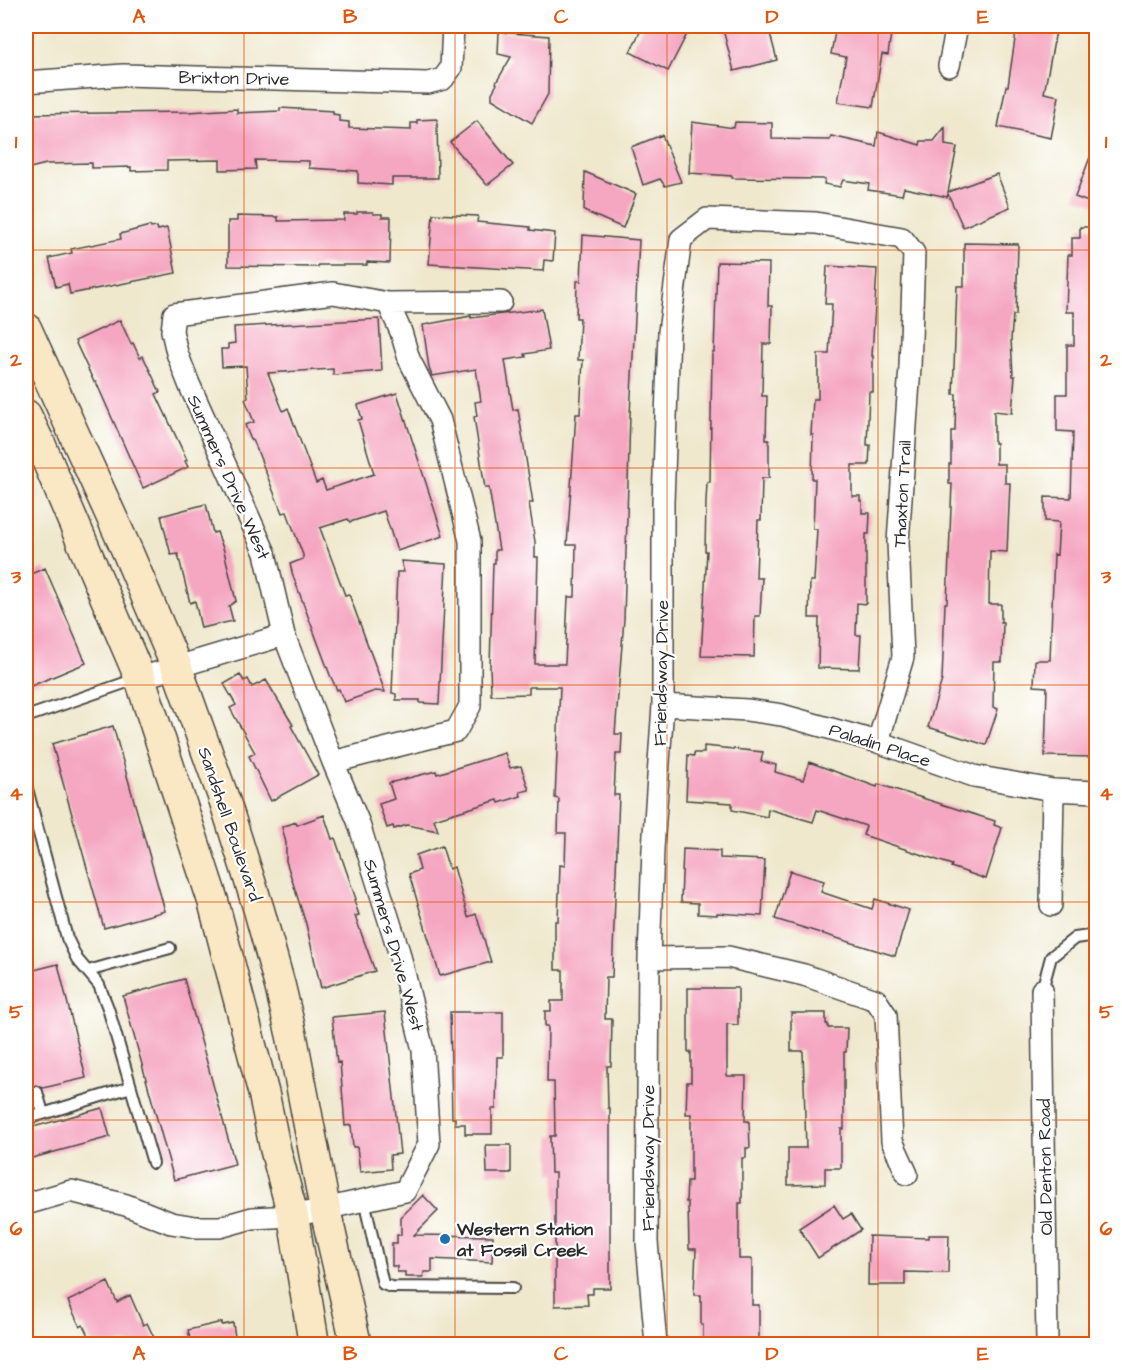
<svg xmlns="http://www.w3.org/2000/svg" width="1122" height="1370" font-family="'Architects Daughter',sans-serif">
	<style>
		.building { fill: #f5a6c1 }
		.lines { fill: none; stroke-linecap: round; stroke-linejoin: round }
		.lane-casing { stroke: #484743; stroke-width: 14 }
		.street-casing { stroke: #484743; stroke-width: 24 }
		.secondary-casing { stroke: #484743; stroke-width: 33 }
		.lane { stroke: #fff; stroke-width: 10 }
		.street { stroke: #fff; stroke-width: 21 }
		.secondary { stroke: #fae7c3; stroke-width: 30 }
		.grid { fill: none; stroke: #df570e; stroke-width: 1.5; stroke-opacity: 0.55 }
		.poi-dot { fill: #1f6fb2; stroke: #fff; stroke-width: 2 }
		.labels { text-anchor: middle; stroke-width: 4.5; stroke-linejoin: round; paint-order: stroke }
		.street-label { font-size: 18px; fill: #2b2b2b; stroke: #fff }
		.poi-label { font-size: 18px; font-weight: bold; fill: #2b2b2b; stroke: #fff; text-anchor: start }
		.neatline { fill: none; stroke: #df570e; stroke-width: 2 }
		.grid-label { font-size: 20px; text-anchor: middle; font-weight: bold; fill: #df570e }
	</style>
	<rect width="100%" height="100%" fill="#fff"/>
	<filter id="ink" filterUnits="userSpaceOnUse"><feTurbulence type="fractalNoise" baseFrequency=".0167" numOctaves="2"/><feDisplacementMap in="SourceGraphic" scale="12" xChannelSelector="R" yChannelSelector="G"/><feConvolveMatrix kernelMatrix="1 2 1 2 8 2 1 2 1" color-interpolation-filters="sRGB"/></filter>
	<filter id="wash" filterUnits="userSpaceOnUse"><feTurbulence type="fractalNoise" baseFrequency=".008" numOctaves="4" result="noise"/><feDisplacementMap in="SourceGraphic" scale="24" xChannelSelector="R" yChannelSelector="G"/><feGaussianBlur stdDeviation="1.35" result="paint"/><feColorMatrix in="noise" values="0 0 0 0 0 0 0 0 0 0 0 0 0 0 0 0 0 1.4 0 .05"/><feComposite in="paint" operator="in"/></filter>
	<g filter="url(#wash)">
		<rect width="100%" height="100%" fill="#efe8cd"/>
		<g id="blocks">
			<path class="building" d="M643,26H691L668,71L630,52Z
				M722,26H768L777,60L734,71Z
				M836,26H892L888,55L882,54L873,107L838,102L846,57L831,54Z
				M1017,26H1057L1044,93L1059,96L1051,138L998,127L1006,86H1008Z
				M499,32L549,36L548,94L532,123L492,99V93L497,84L496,83L511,57L498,54Z
				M280,108L333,111V114L339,115V121L349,122V128L411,130V123H417V120L437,119L438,178H392V185L358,183V171L309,168V161L255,160L256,169L220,170V160L167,161V170L131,171V167L92,168V163L46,164L26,169V114L188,112L237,109V113L280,111Z
				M477,121L513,165L487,185L450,142Z
				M692,122L734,128L735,122L772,123V139L830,140L831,136L876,146L878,132L920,145L921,141H934L945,127V145L957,147L948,192L997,174L1010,207L963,227L948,194L947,197L904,188L902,195L868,190L869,184L843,180L840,187L824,184L825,179L732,178V176L689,173Z
				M662,135L681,182L665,186L660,179L643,185L631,147Z
				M1095,144H1096V205L1075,197Z
				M585,172L636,194L623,228L584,211Z
				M357,212H373V214H382V217H391L390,263L367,262V265H318V267L228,266V221H237V216L278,217V221L344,220V214H357Z
				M433,214L478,216L477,222L530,227V230L555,233L553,261L544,260L543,271L429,264Z
				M150,226L151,228L157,227L158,230L167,228L176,273L70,294L68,284L56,287L49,258L72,253L71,249L121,239L120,234Z
				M1080,227H1096V757L1045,756L1047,687L1034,686L1035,660H1050L1054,554L1057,555L1059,522L1045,521V497L1071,498L1073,432L1057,431V394H1067V345H1074V312H1066L1068,255H1072V238H1080Z
				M583,235L639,240L630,415L624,619L615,734H622L621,754H616L614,795H619L612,977H606L605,1019H612L611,1066H607L608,1108H610V1288H593V1294H587L588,1305L555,1306V1173H551L550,1136H555L554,1082H547L548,1026H545V1011H551V1001H563V970H555V921H558L560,865L565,866L566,833H558L559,799L555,798L560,687H529V694L491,695L490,666L493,563H495V550H499L489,488H485L474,417L477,416L475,402L481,401L476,369L432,376L429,368L423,325L471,316V318L542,309L549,350L525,354L526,357L505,360L513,410L518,409L533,503H529L535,542V557H538L535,664H565L568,597H575L576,545H567L576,414H580L583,360H578L580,318H576L577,281H581Z
				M964,243L1018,244L1016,315H1013L1011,339L1013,376H1015L1012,413L994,411V443H996V464H1005V483H1010L1007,552L990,551L989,604H1001V622H1003L1002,662H994L993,707L998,709L986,745L928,727L942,680L945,603H947L952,484H949V464H951V431H955L956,394H953L957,286H964Z
				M717,262L769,263L768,306H772L771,344H763L762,396H767L766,440H769V478H762L761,520H758L756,578H762L760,616H755L754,657L701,656L707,551H705L706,502L707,482H710L712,352H714Z
				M827,266L877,269L872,356H873V392H869L867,445H870L869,465H852V496H860V501H862V513H870L869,534H866V604L857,603L856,635H861L859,669L818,668L819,618H809L810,581H814L817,529H813L815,479H812L813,435H811L813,399H818V354H829L832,304H825Z
				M379,319L382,371L333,375V369L268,373L283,411L288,408L316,483L322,480L326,490L374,474L358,420L362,419L358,405L397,393L443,536L397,551L384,511L350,522L348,519L320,528L345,595L349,594L385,692L375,691L344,702L339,689L337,690L330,675L293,576L290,564L303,559V555L287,512L282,513L253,440H251L245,425L254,422L245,399L248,398L246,366L222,367L221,349H228V344L235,343L234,327Z
				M120,320L131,344L133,343L140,358L143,356L160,392L156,394L187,460L185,461L188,467L143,488L96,382H94L75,341Z
				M206,504L213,533L217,532L224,551L236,601L229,606L233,621L201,628L195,601L190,603L178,554L171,555L161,516Z
				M401,561L446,564L439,704L420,703V700H396V694L392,693L397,572H404Z
				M45,568L86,663L26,688V576Z
				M240,675L244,681L248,679L252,687L266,680L293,725L291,726L318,775L271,801L249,756L255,753L230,708L236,705L224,684Z
				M113,726L165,911L104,928L52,744Z
				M704,746L763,752L761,761L776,765L775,772L803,780L809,762L877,787L878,784L995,821L994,825L1002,828L986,879L951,867L952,865L863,835L866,826L817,810L813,822L768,809L767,817L732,810V803L686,800L688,755L694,756V753H704Z
				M505,753L510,768L521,766L529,790L520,792L521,796L499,803L498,800L434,819L438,831L407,825L394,829L393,826L387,828L379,804L394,799L389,783L436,771L437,774Z
				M324,815L332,839L335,838L356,899L354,900L359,915L355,916L375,971L321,988L306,924L286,861V843L282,827L296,822L297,825Z
				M442,846L449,869L454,867L468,917L476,914L491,962L440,976L409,874L420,870L416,855Z
				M683,849L720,851V858L765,860L762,916L717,913V915L698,914V903L681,902Z
				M790,871L824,881L821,892L872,909L875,899L909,910L895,956L775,919Z
				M58,964L86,1078L43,1088L36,1085L31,1087L30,1092L26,1093V972Z
				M184,979L235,1164L174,1180L123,996Z
				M688,988H738V1025L727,1024V1076H746L745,1121H749L750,1148H746V1158H742V1203H739V1259H752V1305H759V1341H703V1325H701V1295H694L696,1249H689L688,1202H686L687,1181H691V1114H686L687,1082H691V1052H688Z
				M385,1012L400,1154L390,1155L391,1169L360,1172L357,1147H353L351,1125L345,1126L340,1062L337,1063L332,1017Z
				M450,1012H503V1057H497L496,1109H492V1134H465V1124H455V1118H452Z
				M791,1013H826V1024H828V1028H847L846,1052H844V1129H841V1168H825V1184L788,1185V1148H806L803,1051H791Z
				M102,1108L110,1137L32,1158L26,1129Z
				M486,1145H511V1173H487Z
				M423,1195L438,1211L414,1235L493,1236L492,1262L432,1259V1272H424L423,1277H405V1272H397V1266H392V1243H397V1235H401V1217Z
				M834,1205L843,1219L851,1214L861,1230L818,1258L799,1228Z
				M929,1235H949L948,1273L905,1272V1285H868L869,1236L929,1238Z
				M108,1282L117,1302L130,1295L143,1325L147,1323L157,1344H92L83,1325L80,1327L68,1301Z
				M222,1322V1325L233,1323L236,1344H191L188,1330Z"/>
		</g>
	</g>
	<g filter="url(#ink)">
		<use href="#blocks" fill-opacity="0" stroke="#484743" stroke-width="1.5"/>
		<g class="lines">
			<g class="lane-casing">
				<path id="lane" d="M26,717L139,678
					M26,785L67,938L77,959L99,985L108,1008L153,1163
					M88,971L170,948
					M1042,990L1051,957L1075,938L1096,935
					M37,1092L43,1113
					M26,1119L131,1087
					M364,1200L383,1284L391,1287L513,1288"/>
			</g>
			<g class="street-casing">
				<path id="street" d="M949,66L957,26
					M26,82L123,75L428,83L443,79L451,68L453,26
					M388,303L401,332L409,359L440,420L470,541V706L456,731L333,762L284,635L265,553L189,384L177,353L172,331L174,314L333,293L388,303L501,302
					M140,678L284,635
					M663,705L747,710L782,715L878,742L974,776L1053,790L1096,792
					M1051,905L1053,790
					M649,958L728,957L804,975L876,1000L886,1015L892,1141L907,1174
					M1042,990L1047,1344
					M26,1204L71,1191L126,1205L171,1223L196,1227H220L252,1218L293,1216L405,1191L429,1144L423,1050L399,952L358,821L333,762
					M656,1344L647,1242L649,958L653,849L663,705V502L669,332L681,239L707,219L816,223L902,238L914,253L910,367L898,542L903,657L878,742"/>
			</g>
			<g class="secondary-casing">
				<path id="secondary" d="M26,328L128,553L177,668L225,802L259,910L280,986L292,1037L325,1209L356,1344
					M26,415L41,446L140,678L213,901L264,1095L275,1148L293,1216L314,1344"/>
			</g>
			<use href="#lane" class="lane"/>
			<use href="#street" class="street"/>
			<use href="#secondary" class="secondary"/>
		</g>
	</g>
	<path class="grid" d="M244,26V1344M455,26V1344M667,26V1344M878,26V1344M26,250H1096M26,468H1096M26,685H1096M26,902H1096M26,1120H1096"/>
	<circle class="poi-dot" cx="445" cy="1239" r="6"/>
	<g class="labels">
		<g class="street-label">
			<text transform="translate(234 78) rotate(1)" y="6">Brixton Drive</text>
			<text transform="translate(229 477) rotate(66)" y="6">Summers Drive West</text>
			<text transform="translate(902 494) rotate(-87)" y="6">Thaxton Trail</text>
			<text transform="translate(661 673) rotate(-89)" y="6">Friendsway Drive</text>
			<text transform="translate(880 745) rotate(18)" y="6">Paladin Place</text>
			<text transform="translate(230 824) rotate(71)" y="6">Sandshell Boulevard</text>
			<text transform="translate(394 945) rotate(74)" y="6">Summers Drive West</text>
			<text transform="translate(648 1158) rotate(-90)" y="6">Friendsway Drive</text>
			<text transform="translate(1045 1167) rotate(-91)" y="6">Old Denton Road</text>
		</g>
		<g class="poi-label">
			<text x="457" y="1235">Western Station<tspan x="457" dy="21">at Fossil Creek</tspan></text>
		</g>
	</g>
	<rect width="1122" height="1370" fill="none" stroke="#fff" stroke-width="66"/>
	<rect x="33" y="33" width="1056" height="1304" class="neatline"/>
	<g class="grid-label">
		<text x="139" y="23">A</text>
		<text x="350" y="23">B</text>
		<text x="561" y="23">C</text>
		<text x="772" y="23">D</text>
		<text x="983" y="23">E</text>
		<text x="16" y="148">1</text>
		<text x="1106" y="148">1</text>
		<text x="16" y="366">2</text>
		<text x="1106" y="366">2</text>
		<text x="16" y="583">3</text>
		<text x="1106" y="583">3</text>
		<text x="16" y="800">4</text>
		<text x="1106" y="800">4</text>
		<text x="16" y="1018">5</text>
		<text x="1106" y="1018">5</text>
		<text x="16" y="1235">6</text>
		<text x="1106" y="1235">6</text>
		<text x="139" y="1360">A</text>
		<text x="350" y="1360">B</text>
		<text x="561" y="1360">C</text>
		<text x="772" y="1360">D</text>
		<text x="983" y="1360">E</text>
	</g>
</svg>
